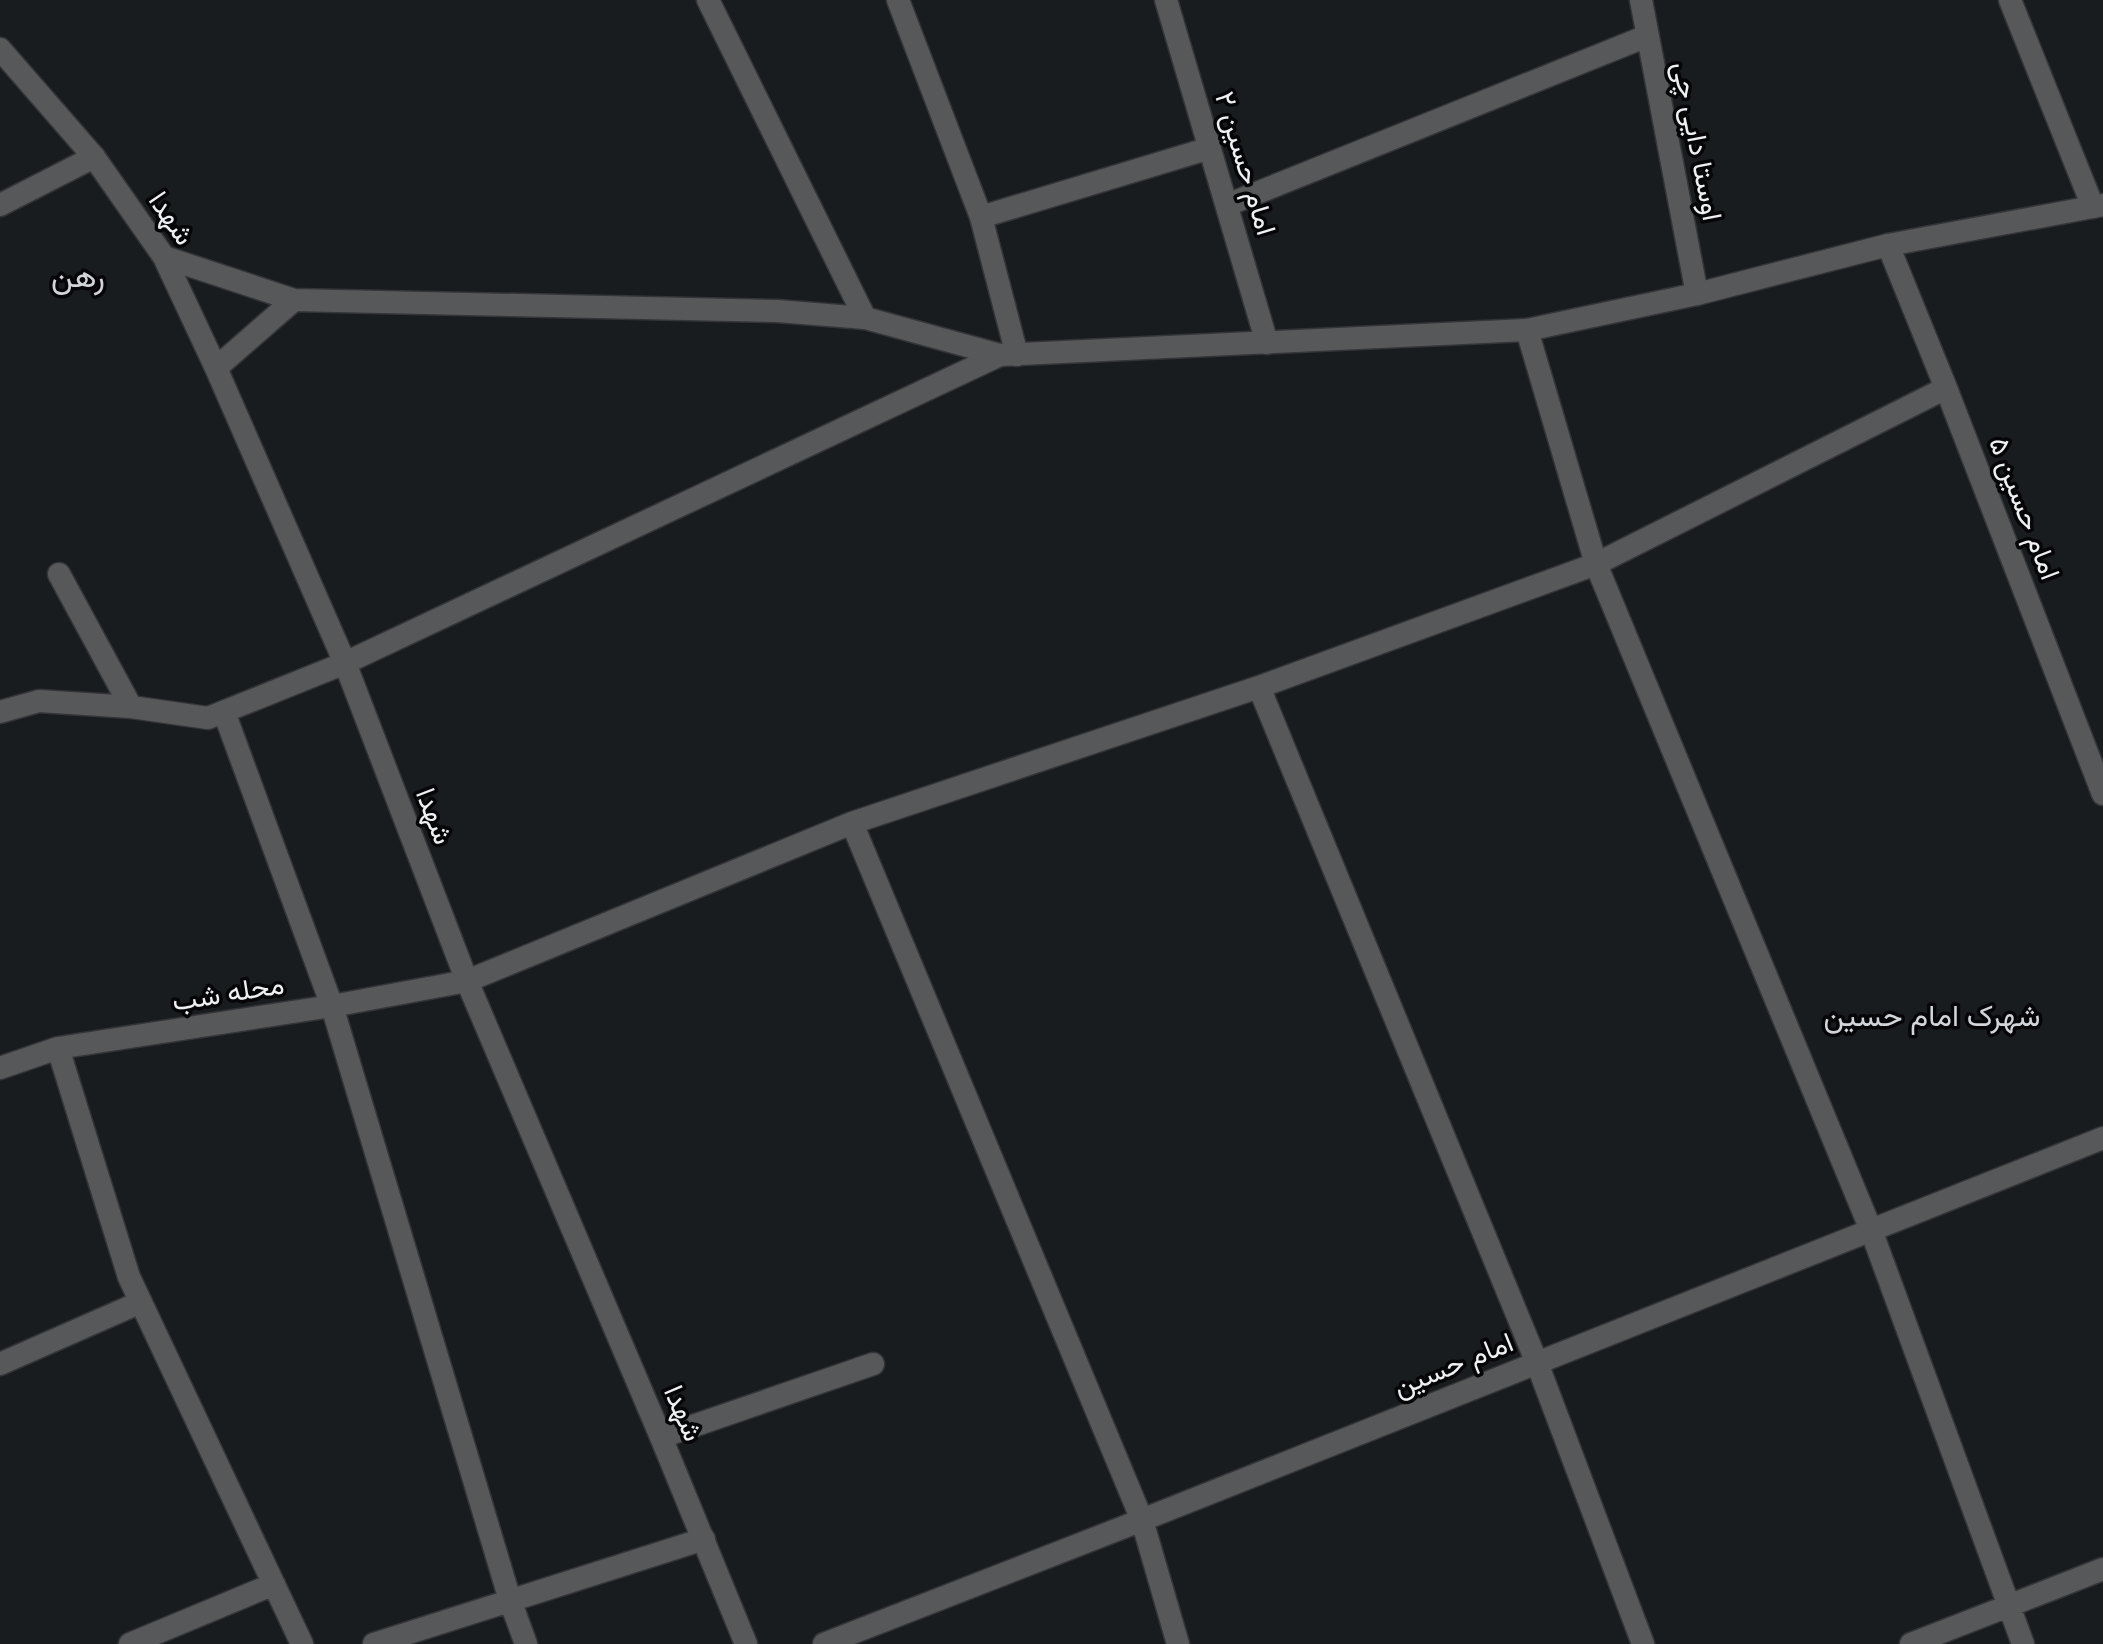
<svg xmlns="http://www.w3.org/2000/svg" width="2103" height="1644" font-family="Mulish,Vazirmatn,sans-serif">
	<style>
		.lines { fill: none; stroke-linecap: round; stroke-linejoin: round }
		.minor-casing { stroke: #333538; stroke-width: 25 }
		.tertiary-casing { stroke: #333538; stroke-width: 25 }
		.minor { stroke: #57585a; stroke-width: 22 }
		.tertiary { stroke: #57585a; stroke-width: 22 }
		.labels { text-anchor: middle; stroke-width: 7; stroke-linejoin: round; paint-order: stroke }
		.street-label { font-size: 28px; fill: #eef0f3; stroke: #060608 }
		.neighbourhood-label { font-size: 30px; fill: #d1d4d9; stroke: #060608 }
		.quarter-label { font-size: 32px; fill: #d1d4d9; stroke: #060608 }
	</style>
	<rect width="100%" height="100%" fill="#191c1f"/>
	<g class="lines">
		<g class="minor-casing">
			<path id="minor" d="M708,0L865,318
				M898,0L981,217L1017,355
				M1166,0L1267,343
				M1641,0L1697,294
				M2010,0L2093,207
				M0,205L94,157
				M1227,205L1647,36
				M981,217L1210,148
				M1888,245L1946,388L2103,794
				M1527,330L1596,564L1871,1230L2023,1644
				M59,574L131,707
				M1259,687L1537,1363L1643,1644
				M0,712L39,701L131,707L208,718L345,663L1000,355
				M224,712L332,1006L510,1600L526,1644
				M852,823L1142,1520L1178,1644
				M58,1048L129,1277L302,1644
				M0,1068L58,1048L332,1006L467,981L852,823L1259,687L1596,564L1946,388
				M0,1364L141,1302
				M661,1437L873,1364
				M130,1644L274,1584
				M374,1644L704,1539
				M824,1644L1142,1520L2103,1138
				M1911,1644L2103,1569"/>
		</g>
		<g class="tertiary-casing">
			<path id="tertiary" d="M0,49L94,157L164,257L216,368L345,663L467,981L661,1437L746,1644
				M164,257L294,300L777,311L865,318L1000,355L1527,330L1697,294L1888,245L2103,205
				M216,368L294,300"/>
		</g>
		<use href="#minor" class="minor"/>
		<use href="#tertiary" class="tertiary"/>
	</g>
	<g class="labels">
		<g class="street-label">
			<text transform="translate(1698 141) rotate(79)" y="10">اوستا دایی چی</text>
			<text transform="translate(1246 163) rotate(73)" y="10">امام حسین ۲</text>
			<text transform="translate(172 218) rotate(56)" y="10">شهدا</text>
			<text transform="translate(2025 508) rotate(69)" y="10">امام حسین ۵</text>
			<text transform="translate(435 816) rotate(69)" y="10">شهدا</text>
			<text transform="translate(228 992) rotate(-9)" y="10">محله شب</text>
			<text transform="translate(1453 1364) rotate(-22)" y="10">امام حسین</text>
			<text transform="translate(684 1413) rotate(67)" y="10">شهدا</text>
		</g>
		<g class="neighbourhood-label">
			<text x="1932" y="1026">شهرک امام حسین</text>
		</g>
		<g class="quarter-label">
			<text x="78" y="287">رهن</text>
		</g>
	</g>
</svg>
